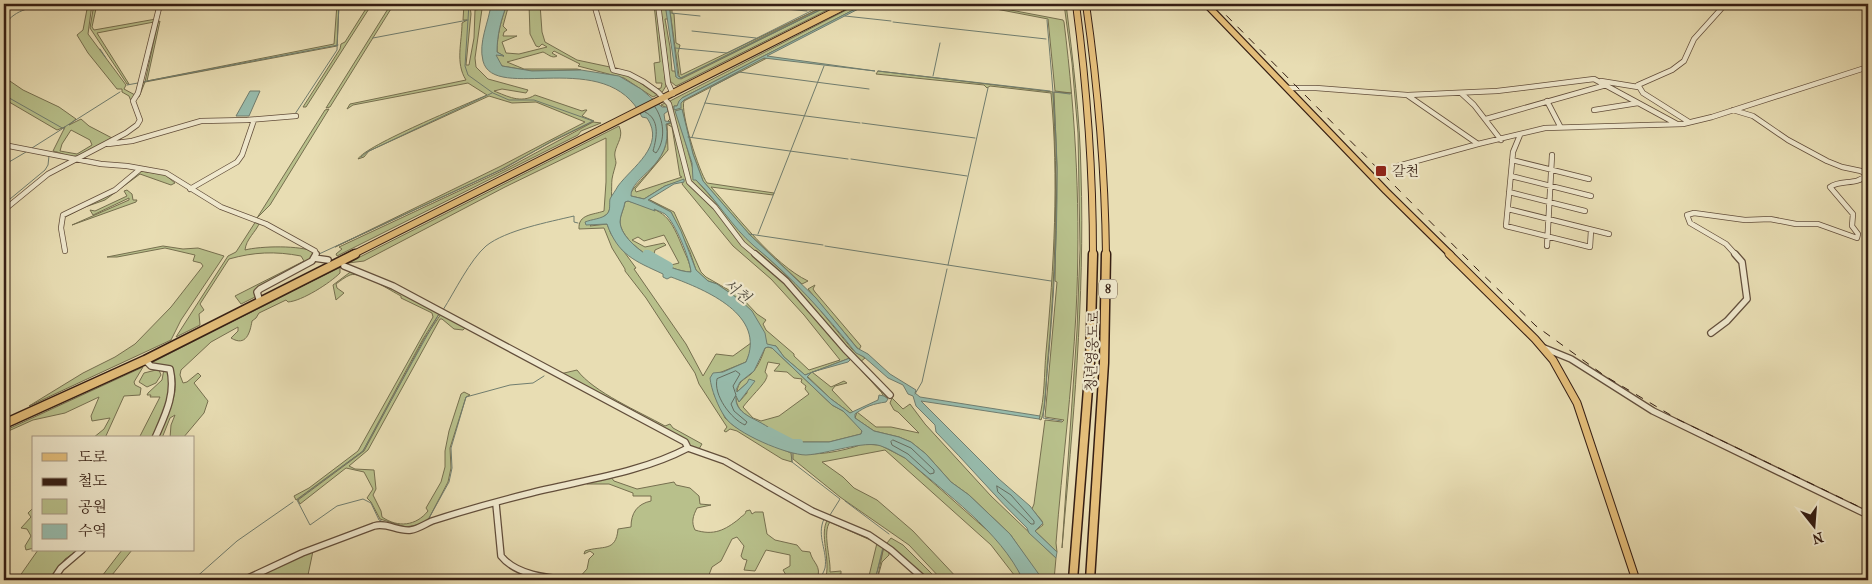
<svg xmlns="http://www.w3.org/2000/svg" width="1872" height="584" font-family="'IM FELL French Canon','Noto Serif KR',serif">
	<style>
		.green { fill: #b8c08b; stroke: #766f4f; fill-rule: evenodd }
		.water { fill: #97bcad; stroke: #707d6f; fill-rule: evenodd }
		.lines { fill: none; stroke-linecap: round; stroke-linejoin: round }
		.shore { stroke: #666d60; stroke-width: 1 }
		.stream { stroke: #707d6f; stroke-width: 1 }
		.river-far1 { stroke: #97bcad; stroke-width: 6 }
		.river { stroke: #97bcad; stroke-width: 8 }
		.minor-far1-casing { stroke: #624e3b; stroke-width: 6 }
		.minor-casing { stroke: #624e3b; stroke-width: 8 }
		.major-far1-casing { stroke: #351e13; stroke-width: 8 }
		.major-casing { stroke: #351e13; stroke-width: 9 }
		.highway-far1-casing { stroke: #351e13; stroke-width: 8 }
		.highway-casing { stroke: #351e13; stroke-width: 11 }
		.minor-far1 { stroke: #f0e9ce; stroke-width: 4.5 }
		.minor { stroke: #f0e9ce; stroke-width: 5.5 }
		.major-far1 { stroke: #e4be7a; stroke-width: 5.5 }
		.major { stroke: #e4be7a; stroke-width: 7 }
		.highway-far1 { stroke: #e4be7a; stroke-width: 6 }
		.highway { stroke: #e4be7a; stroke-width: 8 }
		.rail { stroke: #351e13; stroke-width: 1; stroke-dasharray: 8 8; stroke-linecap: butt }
		.poi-dot { fill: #8f2418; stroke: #f0e9ce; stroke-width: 2 }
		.labels { text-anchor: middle; stroke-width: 4.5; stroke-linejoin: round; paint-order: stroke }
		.shield { fill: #f0e9ce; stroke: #6d5b4b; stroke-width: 1 }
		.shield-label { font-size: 12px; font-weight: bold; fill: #351e13 }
		.poi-label { font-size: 14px; fill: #351e13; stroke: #f0e9ce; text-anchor: start }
		.street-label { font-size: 14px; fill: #351e13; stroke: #f0e9ce }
		.water-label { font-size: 15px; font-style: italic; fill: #524d41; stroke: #f0e9ce }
	</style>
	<rect width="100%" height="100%" fill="#e8ddb3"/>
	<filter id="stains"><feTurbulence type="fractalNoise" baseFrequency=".004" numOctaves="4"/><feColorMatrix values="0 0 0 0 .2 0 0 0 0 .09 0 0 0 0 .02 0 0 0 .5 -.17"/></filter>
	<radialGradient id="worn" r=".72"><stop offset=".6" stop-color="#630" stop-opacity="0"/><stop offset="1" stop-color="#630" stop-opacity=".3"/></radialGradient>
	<path class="green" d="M88,4H92L88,34L126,85L124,89L135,95L133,97L138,119L129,96L122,92V89H117L88,53L77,35L83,30Z
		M94,4H97L92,27L94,30L156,19L154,22L97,33L129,84H127L90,28Z
		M337,4H339L337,46L145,82L139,97L137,96L142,83L145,82L158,22L160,21L147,81L334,44Z
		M369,4H372L306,107H303L340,49L341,44L345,42Z
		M391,4H394L330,107L326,108Z
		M464,4L470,6L471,14L466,65H469L474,38L475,10L482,9L475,58L476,67L488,79L528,90L526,93L502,89L494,91C507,96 521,104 535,95L582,111L585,110H587L582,116L594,121L551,142L500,170L335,247L501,166L585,122L536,102L512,103L489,96L369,151L364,157L358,159C366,145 467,104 487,95L468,83L353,105L347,109L350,104L466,80C455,63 462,42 462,23L467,20H463Z
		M507,4H509L503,26L507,30L504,32L503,36H517L502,42L506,53L519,54L547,47L542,44L539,47L536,46L530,34L529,4H540L542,32L545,42L577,60L610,67L613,71L628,74L657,95L653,97L624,78L578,66L580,64L554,51L552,53L557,56C552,59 548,54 543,52L507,62L524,69H577L581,70L532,71L502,66L495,57L496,54L504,56L497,52C497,35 501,20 507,4Z
		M654,4H657L666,86L661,94L657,89L661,88L662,83H656L654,63L660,62Z
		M660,4H665L668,19H665L670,47L672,71H675L676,77L681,79L832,4H839L676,86L670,81Z
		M669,4H672V13L674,14L676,43L680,45L678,53L681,75L829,4L681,78L679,76Z
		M858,4H865L682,98L678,106H674V110L684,100L761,59L767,58L684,101C680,112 699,172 707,183L774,193L773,195L711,187C737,216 773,264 808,281L802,284L749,234L703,181L693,154L682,110L678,115L679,119L696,180L754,245L806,293L852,349L865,358L859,363L758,253L744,244L716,206L690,182L670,101Z
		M970,4H979L1063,20L1064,22C1076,119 1081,215 1076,313C1072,390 1062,466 1056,543L1057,552L1035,531L1043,525L1042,521L1032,509L1034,504L1045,420L1062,422L1064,420L1045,417L1057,282L1055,281L1057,168L1054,92L1071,93L1055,91L1048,19Z
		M1064,4H1066C1073,60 1080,117 1081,173C1085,299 1073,423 1062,548L1077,330L1080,249L1078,133L1072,63Z
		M878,71L1053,92C1058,183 1056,276 1047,368C1046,382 1046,409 1041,420L1039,419C1045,398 1044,374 1046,352C1054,267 1059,178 1051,93L990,86L987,88L984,85L876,74Z
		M4,77L23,90L59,107L76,119L69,125L81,119L89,126L112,138L133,127L138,121C134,128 85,155 76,156C69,158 60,152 53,151L65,127L57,130L4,99ZM71,130L90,140L92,145L77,154L60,151L62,144Z
		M667,102L688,183L715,207L743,245L785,281L889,397L887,398L882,394V393L850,358L805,375L784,357L776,346L767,345L740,300L717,284L708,281L696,270L690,252L671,212L648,199L674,212L701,272L706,277L741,297L757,314L766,320L763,324L766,330L794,354V356L809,370L840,360L804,315L771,279L733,246L686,189L682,184L684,180L665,186L644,199L631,196L630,194L634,188C652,167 672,153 666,124L671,123L668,121L670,119L667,108L661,105ZM667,124L672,127L680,176L682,177L636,192L635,189L668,150Z
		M329,109L270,205L257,218L325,110Z
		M593,122L601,123L581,131L578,135L337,256L336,254L342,249L339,247L506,169Z
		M619,126C624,136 617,143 615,152C614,156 616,160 616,163C615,168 613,173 612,179C611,188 613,204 608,213C606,216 595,221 590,226L607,224L611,234L636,268L634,269L686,344L703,376L716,354L733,356L751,343V350L746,362L719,373L714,394L725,418L734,426L753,437L791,453L792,462L782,459L737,431L730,429L726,432L724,431L727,427L699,384L695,373L646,298L625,271V269L612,248L604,228L579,229C578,214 593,215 604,211L606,182V138L505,187L364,261L348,263Z
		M140,171L164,174L175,183L171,185L140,174L105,200L85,207L63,218L100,198Z
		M127,190L132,194L133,200H137L136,202L72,225L129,200V198L93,215L90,210L95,211L127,196L124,191Z
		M628,201C662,211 668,211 682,246C685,254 690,262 691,272C670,272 621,245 620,222C620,215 624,209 625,202ZM664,235L679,263L671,265L654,254L655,250L666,245L664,243L645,247L632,240L638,237L644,241Z
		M256,221L260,222C256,232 246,239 245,250C260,246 301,245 314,252L313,257L255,293V297L241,304L235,296L304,261L301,256C275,251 254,252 229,259L200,304L204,310L199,314L200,325L176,337L228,256L236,252Z
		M163,246L183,249L198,248L224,256L181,320L171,340L29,406L83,373L115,357L135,344L171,307L203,266L201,263L193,261L195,255L165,248L117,257H107Z
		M340,267V273C330,283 302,301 288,302L286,300L259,313L256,318L252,321C250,333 246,347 231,338L238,331V327L211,342L181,370L180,375L183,383L187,382L198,373L201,376L194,383L208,401L204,413L183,438H170L171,425L175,415L170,418L162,438H157C165,416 185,389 170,366L151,363Z
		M353,270L391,286L439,314L423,339L363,451L296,500L294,496L309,488L358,451L433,317L432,313L401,298V296C391,291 361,271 350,275C345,277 340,281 336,284L337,288L344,293L336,300L333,285Z
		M815,285L813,289L815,292L861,346L859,350L808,289Z
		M441,314L465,328L463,330L454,329L442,319H440L368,450L349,466L355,469L374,470L376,489L373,495L381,511L382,517C398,528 416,526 428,511L426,508L441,482L445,467V451L449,431L461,394L464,392L470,395L466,397L450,448L451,468L448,482L428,520L417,525L406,527L380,519L371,502L367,498L373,489L364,472L346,468L300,504L298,500L364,451L424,339Z
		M768,347L772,348L832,405L843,411L862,430L861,434L829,442H786C778,438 774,431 767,427C754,418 734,414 736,394L739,402L747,393V383L737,392C738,381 744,380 751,374C758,367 762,357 765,348ZM768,362L780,364L774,371L787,372L794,378L802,379L801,382L806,386L805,389L809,394L779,416L761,421L753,418L743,407C748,400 766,382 766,379C768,375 767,375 765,372Z
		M143,367L134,382L135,385L141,388L140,395L124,396L105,438H93L104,429L110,418L92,421L91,416L99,397L65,413L33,420L4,433V431Z
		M164,369H168L173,388L153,438H139L160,397H150L151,395H147L148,393L162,380Z
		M156,370H159L161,375L156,383L147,387L139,382L144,373Z
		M577,370C593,392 640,412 665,426L670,424L673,428L702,444L699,449L691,447L560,374Z
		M812,372L831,387L844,381L847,383L835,386L832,390L853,412L850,413L831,399L807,376Z
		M892,398L903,409L910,404L925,424L991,496L1056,558L1054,580L1041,579L1010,534L969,495L951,482L926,454L911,442L899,437L874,431L855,418L857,412L876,427H891L919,433L898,412L894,410L890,403Z
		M863,444L880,445L905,458L996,538L1016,565L1023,580H1018L991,545L885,450L822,462L843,477L854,488L877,500L913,531L959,580H942L909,545L840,497L793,459V453C816,456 841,452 863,444Z
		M610,476L614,481L637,489L674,482L676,485L690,488L699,496L700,504L711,505L697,508C693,516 691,522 695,530C714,536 725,530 739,519C742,515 745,516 746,511L750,510L752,514L755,512H763L767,534L775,540L797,545L802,551L810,552C813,564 822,565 817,580H789L783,570L790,566V555L766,550L755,571L744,570L747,560L743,559L741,556L744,546L737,537L732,539L721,561L712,567L707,580H577L587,569L589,559L594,554L590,551L584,554L585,551C602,545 616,553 618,529L631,527C631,513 637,504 651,501V496H633V493L609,484H587L584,482Z
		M34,507V548L26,550L25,546L31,536L27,529L21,528L31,517L28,513Z
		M828,519L869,536L889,550V555L882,562L877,580L884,546L875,580H868L877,543L830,522C822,532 831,558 830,572L841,571V574L831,576L828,580H825C832,560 818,534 828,519Z
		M891,538L903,545L938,580H928L887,543Z
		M38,550H78L65,559L53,576L47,580H17Z
		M122,550H132L108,580H99Z
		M313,551L308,575L293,580H247Z"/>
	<path class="water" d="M491,4H507C501,20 497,35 497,52L504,56L496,55L502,66L532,71L581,70L619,76L641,89L662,107H667L668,111L664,114L665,121L672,122L666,124C674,166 630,176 631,196L644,199L665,186L684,179V182L674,184L648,200L671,212L681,231L696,270L708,281L717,284L740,300L752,311L765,333L767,344L776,346L784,357L805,375L850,358V360L848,362L812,372L807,377L831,399L850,413L878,400L879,395L884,396L888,399L886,402C873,404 866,406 855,414V418L874,431L899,437L911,442L926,454L951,482L969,495L1010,534L1043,580H1023C1000,531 946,494 905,458C897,454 890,449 881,446C865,440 827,454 806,455C787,455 735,433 725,417C718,407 711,389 710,378L713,373L723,372L746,362C767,315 706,290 671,277L667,279L663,277V274C635,261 618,255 607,224L586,225L585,222C592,219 602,219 607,214C611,210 609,204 610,199C612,195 616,190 618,186C632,167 666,146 647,118L642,117C607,45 494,104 483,61C478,42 489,22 491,4ZM628,201L655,211L654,209C658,211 662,212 665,214C675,222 690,259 691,272C670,272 621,245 620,222C620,215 624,209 625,202ZM768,347L772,348L832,405L843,411L862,431L861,434L829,442H786C778,438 774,431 768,427C755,418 734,414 736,396L739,402L755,381L749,379L747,383L737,392L736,390L740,382L754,371L765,348Z
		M665,4H669L678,76L681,78L832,4L679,79L676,77Z
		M865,4H868L767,56L875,71L764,58L684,100L681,103V108L674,110V106H677L679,101L682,98Z
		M250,91H260L249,116H236Z
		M682,109L693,154L703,181L750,235L816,298L857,348L868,354L890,374L916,390L915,393L920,397L1040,416L1039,419L921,401L999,479L1030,506L1043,523L1035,531L1057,552L1056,558L1029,533L1027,528C995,497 967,463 936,432L935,425L916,406L913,396L908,394L903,385L888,378L864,357L856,353C826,315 792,277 754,246C732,227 717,200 696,180H693L692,163L675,111Z"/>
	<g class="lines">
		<path class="shore" d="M645,112C660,119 657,137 653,151L656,153C666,140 664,120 655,107
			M736,371L740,374L733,386L736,395L731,404L734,411L747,422L745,425C731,419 713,395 717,379Z
			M893,440L911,448L934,470V473L930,474L908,454L892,445L891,442Z
			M997,486L1011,495L1034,521V524H1031L998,492Z"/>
		<path class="stream" d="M14,4L20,10
			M469,4L465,66L468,75L493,93L509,100H534L593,121
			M743,5L807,11
			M671,13L700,16
			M845,16L891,21
			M1047,20C1051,69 1056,118 1057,168C1058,251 1051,335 1043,418L1062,421
			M893,22L1046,39
			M4,27C12,10 30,8 47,4
			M692,31L756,38
			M373,38L468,20
			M675,48L727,53L825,4
			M100,49L106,58
			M878,71L1050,91
			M933,76L940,43
			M142,82L338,45
			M127,85L138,83
			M1054,92L1070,94
			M4,95L64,129
			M705,103L860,123
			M295,114L337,50L339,4
			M862,123L975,138
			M63,128L120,92
			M688,137L848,159
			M692,137L711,87L739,72L869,89
			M32,148L62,129
			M361,157L367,152L492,93
			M851,159L967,176
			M4,165L26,152
			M4,204L45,170L48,165L49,156
			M749,234L823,245
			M758,234L824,66
			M825,246L1051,281
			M319,254L505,168L552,141L593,121
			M948,265L988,88
			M443,310C455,291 470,260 486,246C506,230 549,222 574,216V222L578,223
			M915,394L922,382L947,269
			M792,453V462L840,499L830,515
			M845,501L889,534
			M428,520L449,482L452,468L451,448L466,397L510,385L533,383L544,376
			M386,523L379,520L371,503L363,499L337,506L310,525L297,500L363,451L439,314
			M193,580L237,541L293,502
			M820,580C821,576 824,572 825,568C828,551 816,536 824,519
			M875,580L883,547"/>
		<path class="river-far1" d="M646,253L650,255"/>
		<path class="river" d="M648,254L669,266
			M769,431L792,443H799"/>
		<g class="minor-far1-casing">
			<path id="minor-far1" d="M594,4L613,70L629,74L644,82L658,92L669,104L689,182L715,207L743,244L756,255
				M658,4L668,83L673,94
				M1601,81L1638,87
				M1287,88H1316L1407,95L1478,144L1545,128L1683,124L1712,117L1868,67
				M1461,93L1474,105L1501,140
				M1408,95L1497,91L1594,79L1677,124
				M1547,101L1560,126
				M1594,110L1638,103
				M1733,110L1753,116L1788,140L1827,161L1842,167L1861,171L1866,175C1857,186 1841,179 1830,187L1853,214L1852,226L1858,234L1857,238L1818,224H1796L1770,219L1745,220L1694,213L1687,215L1690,223L1726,244L1736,255
				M1486,119L1606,85
				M1689,122L1643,93L1638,85L1672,70L1684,61L1694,39L1721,9L1722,4
				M1520,135L1513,152L1506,226L1590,247L1591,230
				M108,144L132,141L201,121L247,120L296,116
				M4,145L101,164L127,166L166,173L221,207L266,224L315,251L316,255
				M1512,160L1589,179
				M1398,166L1478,144
				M1511,176L1591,196
				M190,189L237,162L242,155L254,120
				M1509,192L1585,211
				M1508,209L1609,234
				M4,210L48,174L126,133L137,125L140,120L133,101L138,93L160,4
				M1547,246L1552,155
				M65,251L61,228L63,215L115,190L139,170"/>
		</g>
		<g class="minor-casing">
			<path id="minor" d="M755,254L786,281L845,349L890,395
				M314,258L328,260
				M260,302L257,292L260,289L312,261L316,254
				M1711,333L1727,321L1747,299L1742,262L1735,254
				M1544,348L1571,359L1653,411L1868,515
				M145,360L151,366L170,369C176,395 165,415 155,438
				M688,448L725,461L812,511L869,535L891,550L925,580
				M496,504L501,556C516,575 547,578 570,580
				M53,580L61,568L82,550
				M244,580L302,553L374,526C387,522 398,532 411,530C418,529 425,524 432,521C463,511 495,502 527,494C581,480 638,474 688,448L685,442L393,286L344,266"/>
		</g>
		<g class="major-far1-casing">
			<path id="major-far1" d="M1206,4L1386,191L1451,255"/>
		</g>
		<g class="major-casing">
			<path id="major" d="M1449,254L1535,339L1553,360L1577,403L1636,580"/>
		</g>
		<g class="highway-far1-casing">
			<path id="highway-far1" d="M1076,4C1087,88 1093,171 1093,255
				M1086,4C1098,88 1105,171 1106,255
				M352,255L849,4"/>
		</g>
		<g class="highway-casing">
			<path id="highway" d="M4,424L145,360L355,254
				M1073,580L1090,363L1093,254
				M1090,580L1104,363L1106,254"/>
		</g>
		<use href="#minor-far1" class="minor-far1"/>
		<use href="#minor" class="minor"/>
		<use href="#major-far1" class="major-far1"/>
		<use href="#major" class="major"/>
		<use href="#highway-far1" class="highway-far1"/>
		<use href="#highway" class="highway"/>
		<path class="rail" d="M1215,4L1477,269L1536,326L1605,376L1679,420L1868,511"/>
	</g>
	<rect class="poi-dot" x="1375" y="165" width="12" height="12" rx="2.5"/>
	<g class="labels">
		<rect class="shield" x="1099" y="279.5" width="18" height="19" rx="4"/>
		<g class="shield-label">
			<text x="1108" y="293">8</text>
		</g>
		<g class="poi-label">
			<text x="1392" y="176">갈천</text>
		</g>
		<g class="street-label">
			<text transform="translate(1092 351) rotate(-88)" y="5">청년영웅도로</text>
		</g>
		<g class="water-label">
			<text transform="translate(737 291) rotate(38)" y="5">서천</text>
		</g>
	</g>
	<rect width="1872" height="584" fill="none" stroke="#e8ddb3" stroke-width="20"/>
	<rect x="5" y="5" width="1862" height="574" fill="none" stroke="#351e13" stroke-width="2.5"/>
	<rect x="10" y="10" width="1852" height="564" fill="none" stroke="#351e13"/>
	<rect x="32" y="436" width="162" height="115" fill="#f0e9ce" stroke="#a59883"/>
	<rect x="42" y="453" width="25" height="8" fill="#e4be7a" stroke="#a59883"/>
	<text x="78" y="462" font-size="15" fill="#351e13">도로</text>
	<rect x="42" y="478" width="25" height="8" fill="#351e13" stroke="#a59883"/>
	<text x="78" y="486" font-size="15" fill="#351e13">철도</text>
	<rect x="42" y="499" width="25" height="15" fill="#b8c08b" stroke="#a59883"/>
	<text x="78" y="512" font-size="15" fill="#351e13">공원</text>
	<rect x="42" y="524" width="25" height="15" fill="#97bcad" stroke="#a59883"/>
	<text x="78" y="536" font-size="15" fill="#351e13">수역</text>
	<g transform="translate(1814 526) rotate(163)" stroke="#f0e9ce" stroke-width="4" paint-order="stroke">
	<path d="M0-4L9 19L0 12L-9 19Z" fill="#351e13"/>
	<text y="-8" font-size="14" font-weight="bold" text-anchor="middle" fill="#351e13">N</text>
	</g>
	<rect width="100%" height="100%" filter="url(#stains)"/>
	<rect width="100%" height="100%" fill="url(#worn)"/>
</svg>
